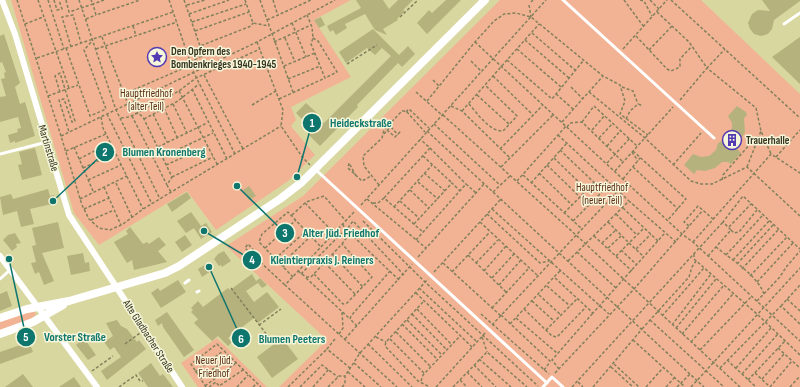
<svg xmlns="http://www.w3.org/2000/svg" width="800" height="387" font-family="'Sofia Sans Condensed',sans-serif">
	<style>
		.green { fill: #f2b395 }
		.building { fill: #b5b27e }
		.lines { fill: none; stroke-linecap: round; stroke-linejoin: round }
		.path { stroke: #81805b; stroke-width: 1.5; stroke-dasharray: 3 2; stroke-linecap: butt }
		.service { stroke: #fff; stroke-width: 3 }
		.minor { stroke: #fff; stroke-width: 6 }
		.tertiary { stroke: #fff; stroke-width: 8 }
		.labels { text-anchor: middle; stroke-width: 3; stroke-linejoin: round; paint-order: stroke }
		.poi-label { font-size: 11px; font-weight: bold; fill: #35341f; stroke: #f6f6db; text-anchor: start }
		.park-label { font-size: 11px; fill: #5d2e15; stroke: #f6f6db }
		.street-label { font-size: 11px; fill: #35341f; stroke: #f6f6db }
		.leader { fill: none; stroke: #0f766e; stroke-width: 1.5 }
		.callout-dot { fill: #0f766e; stroke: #f6f6db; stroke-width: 1.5 }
		.mark-label { font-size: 12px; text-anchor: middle; font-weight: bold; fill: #fff }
		.callout-label { font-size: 12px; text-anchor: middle; font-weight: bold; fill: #0f766e; stroke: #f6f6db; stroke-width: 3; stroke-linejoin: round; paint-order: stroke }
	</style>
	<rect width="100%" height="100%" fill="#d9d7a0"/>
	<path class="green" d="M11,0H351L314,20L351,77L291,107L296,120L291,126L315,155L288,181L216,230L187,191L99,245L74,213Z
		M500,0H701L800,94V387H279L327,340L226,246L303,196Z
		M33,311L36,313L35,316L23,323L0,331V321Z
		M217,338L267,387H198L181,363Z"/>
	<path class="building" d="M356,0H383L389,9L398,0H413L403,10L405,11L397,19L398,20L383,29L387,35L375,30L365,14L345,24L347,28L336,35L333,30L330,32L327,26L361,8Z
		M446,0H461L427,34L417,23L429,10L432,13Z
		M762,0H800V1L774,20L772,29L768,34L761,36L754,34L750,29L748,23L752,14L758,10L770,11Z
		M321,17L325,25L319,28L314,20Z
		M373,29L399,55L408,46L415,54L402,67L398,63L357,105L358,107L320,146L309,135L322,121L324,123L391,56L382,48L375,55L367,48L346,63L339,52Z
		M4,34L20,83L15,87L20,104L25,102L35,136L15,143V141L10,143L8,135L18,132L17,129L21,128L18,117L0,122V97L6,96L1,79L5,78L4,73L6,72L2,62L0,63V36Z
		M800,37V84L772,57Z
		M306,103L318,114L313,118L311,116L305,122L296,113Z
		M737,106L746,112L747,115L744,118L745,132L738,145V150L741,153L731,164L728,162H722L715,168L705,171L697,170L694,174L684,165L693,154L701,157L709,156L716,150L718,143L726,139L732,128V123L728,116Z
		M35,148L42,175L22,180L18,165L22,164L19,152Z
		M249,186L256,196L249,200L243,190Z
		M48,189L50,196L54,195L56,203L30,209L34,224L21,227L17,211L3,215L0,197L11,194L13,199Z
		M187,192L191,198L172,212L167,204Z
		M191,212L201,226L206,223L212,232L201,239L194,228L186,233L177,221Z
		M58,222L64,248L42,253L54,281L44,285L39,272L35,274L31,263L36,262L32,246L36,245L32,228Z
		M130,227L143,244L147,242L149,244L159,237L166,245L158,251L167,262L134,270L132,260L127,263L114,242L128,234L126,231Z
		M15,233L21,243L16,244L17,247L12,251L3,240L8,235Z
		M185,235L192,245L182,252L175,242Z
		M224,251L231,261L222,267L221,265L219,266L214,259L218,254Z
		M83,253L85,263L89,262L90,271L71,275L67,256Z
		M206,264L211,271L202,277L198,269Z
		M252,274L256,281L260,278L267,285L262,288L258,283L246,291L254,302L267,292L279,307L258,323L254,318L228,338L232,342L228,346L218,336L212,341L194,323L198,319L191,312L193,310L191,308L198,301L203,307L228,288L230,290Z
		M178,280L186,292L161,308L151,293L158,288L160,291Z
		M7,291L12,306L0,311V294Z
		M167,312L194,350L184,357L163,327L162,323L158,326L155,320Z
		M117,320L121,326L127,329L137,342L139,340L146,349L107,380L101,371L121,357L114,347L110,350L104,342L113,336L106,323Z
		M84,338L96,355L88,360L76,345Z
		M282,338L298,359L272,378L257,357Z
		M29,342L33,352L0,364V352Z
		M151,363L160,376L163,374L173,387H148L138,373Z
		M23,374L33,387H5Z
		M74,377L81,387H59Z"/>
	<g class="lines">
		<path class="path" d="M17,0L61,136L82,205L89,219L99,228L110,230L123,224L143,209L281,126
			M38,0L69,88
			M48,0L64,49
			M54,0L57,10L62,9L59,0
			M66,0L69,12L93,4L91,0
			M79,0L116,110L160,199
			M104,0L93,4L96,15L140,0
			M169,0L194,73L235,154
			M184,0L200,46L251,26L253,23
			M245,0L253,23L269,26
			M260,0L293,92
			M273,0L278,16
			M624,0L644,27
			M640,0L644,1L652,16
			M650,0L659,9
			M671,0L800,118
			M531,2L533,0
			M187,5L205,0
			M529,5L531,17
			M657,12L689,42L707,68L725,49
			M189,14L229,0
			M400,17L418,0
			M86,19L96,15
			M267,20L311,0
			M192,22L246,4
			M292,23L306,57
			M25,24L43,17
			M133,26L136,36
			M195,31L249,12
			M532,33L575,70
			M636,36L667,69L671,71L680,67V59L692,46
			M102,37L128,104
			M285,38L295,62
			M313,38L318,41L337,72L325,78
			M525,40L569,78
			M257,42L283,110L281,126L303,158L310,165
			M274,42L311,25
			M475,42L682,234L693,242L800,341
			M71,47L62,17L73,15L81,43
			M66,48L90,116L106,109L84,50L93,40
			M96,49L177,22
			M517,49L561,87
			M623,49L667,0
			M649,50L672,26
			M37,58L173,12
			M507,60L552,99L583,61
			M471,61L482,72
			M190,62L204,55L200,46
			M347,64L377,45
			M284,66L315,53
			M204,75L243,149
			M493,76L533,115
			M288,79L320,66
			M433,80L439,86
			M571,87L583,99
			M622,87L633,91L638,104
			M192,89L227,159
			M179,91L217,164
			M60,92L55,76L60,73L75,121L72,122L64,99L59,100L69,132
			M416,92L443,116
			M589,92L645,138L691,181L701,184H712L747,167L800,216
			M124,94L191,65
			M556,94L573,109
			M477,95L510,125
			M48,96L78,85
			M279,99L325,78L311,44L313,38L312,27L307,15
			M680,100L707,68L756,108L761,131L771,154
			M427,101L475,42L494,21L504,14L516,13L531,17L603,76L620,85L625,101L620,114L648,135
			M173,104L187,133
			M469,104C477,113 490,132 503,131L517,116L514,113L485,85
			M252,105L276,91
			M451,106L462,111L510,158
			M164,108L177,137
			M462,111L539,24
			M406,112L409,109L429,128
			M107,114L152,204
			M135,114L179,91L196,78L260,49
			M153,114L167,142
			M443,115L576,235L740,387
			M132,116L167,185
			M101,117L103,128L143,209
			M121,118L129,117L138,113L143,117L172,177L167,185L171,192
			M144,119L178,101L199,84
			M626,119L630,111L638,104L643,106
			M562,122L603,76
			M582,122L594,106L637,146
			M434,124L500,185
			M391,127L398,135
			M567,127L570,123L582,122L623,162
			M387,130L395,137L401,131
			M592,130L605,115
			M427,131L704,387
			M384,134L393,124
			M558,135L629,201
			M61,136L257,42L335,0
			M599,138L613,123
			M607,146L621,130
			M74,147L93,191
			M158,147L207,123
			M430,148L466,184
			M500,149L543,105
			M560,150L603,191
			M66,151L106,134
			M633,151L686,199L667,221
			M632,152L638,161
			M423,156L452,183
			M162,157L213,133
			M776,157L800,130
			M554,158L587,190
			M79,159L110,143
			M607,163L630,138
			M166,165L208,146
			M547,165L580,197
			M673,165L701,133
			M501,167L553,115
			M633,167L678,209
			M747,167L761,131
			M83,168L115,153
			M615,171L673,107
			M424,173L445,191
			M539,173L572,205
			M523,175L582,229
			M356,176L349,163L348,168L362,181L371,176
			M172,177L213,157
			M623,179L640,158
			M88,180L121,165
			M722,180L723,175L750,144L757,143
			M517,181L566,126
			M418,182L438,199
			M116,183L132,217
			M531,183L566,144
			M379,185L364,166L363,156L382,138L384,130L402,111H406L425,132
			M104,187L121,225
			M410,190L429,208
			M493,192L510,176
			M384,198L430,148L420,139
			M80,199L127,176
			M367,199L426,248
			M400,201L419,218
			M305,203L334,233
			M373,203H378L384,198L423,232
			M361,205L546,0
			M394,207L432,165
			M623,208L658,241
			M84,209L109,198
			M492,209L609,314
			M354,212L285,285L397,387
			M564,213L594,183
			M487,214L540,263L549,261
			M616,214L637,235
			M292,215L306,202L324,196L346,221
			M91,220L114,210
			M363,221L425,282L538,386
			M573,221L610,184
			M480,222L537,275
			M608,222L629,243
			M343,224L347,237H354L399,280
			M414,224L452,183L460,191
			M689,226L684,222L698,206L713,219
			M729,227L751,204
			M731,230L734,233L739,232L757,210
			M345,232L353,221L404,275
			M594,236L632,271
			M416,240L466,184L476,193
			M693,242L771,154L800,173
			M602,243L616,230
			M629,243L644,257
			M716,247C732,260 757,275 764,294
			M265,248L296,220
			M608,248L621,236
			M636,249L651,234
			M621,250L637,265
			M577,252L616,288
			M694,254V259L757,314L800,355
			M333,255L363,287
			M468,255L506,292
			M726,255L763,215
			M616,256L644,228
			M708,256L731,230L723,222L743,196L800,249
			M418,257L484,184
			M257,259L258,255L248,244L245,248L285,285
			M275,259L306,231
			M733,260L769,221
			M568,261L629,201L676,242
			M325,263L355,294
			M443,263L501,316
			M476,263L498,240
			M737,264L774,224
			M283,267L290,259L291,255L311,236
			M742,269L779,229
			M298,271L306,277H311L342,244L347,237
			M484,271L506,246
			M560,271L554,277L593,313L665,233
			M434,272L501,199
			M452,272L490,232
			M301,274L345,230
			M314,274L343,304L347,303L372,277L342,244
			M750,276L787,237
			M293,277L259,242L262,234L288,212L321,247
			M306,278L350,319
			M492,278L514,254
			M757,282L793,243
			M499,285L521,260
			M547,286L570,306
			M231,288L274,344
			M419,288L476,341
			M416,293L472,347
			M539,295L561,315
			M787,299L800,311
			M532,301L555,322
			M757,301L779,278L787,266L800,251
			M423,302L386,342L385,346L418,381L430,387
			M781,306L800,285
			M492,308L529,268
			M417,309L452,345
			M524,309L552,336L557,337L586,307
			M412,314L447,350
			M481,314L549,374
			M501,315L551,362
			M662,316L704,268
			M516,318L557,353
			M407,320L442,355
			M650,320L724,387
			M402,324L438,360
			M510,324L554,277
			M259,325L281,309
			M492,325L626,182
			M672,325L711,274
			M357,326L350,319L351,316L390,271
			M676,328L716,279
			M642,329L689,277L692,267L696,261
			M546,330L577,299
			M396,332L431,367
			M339,334L343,328L342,311
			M682,334L724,285
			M376,337L386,342
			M482,337L487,352
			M335,339L327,349L350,368
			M345,339L412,264
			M390,339L424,373
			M633,340L685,387
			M691,342L733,294
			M125,344L140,333
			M368,344L412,387
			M778,348L800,368
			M700,350L751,297
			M479,359L511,387
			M727,360L756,387
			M354,363L381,387
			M614,364L639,387
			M474,365L496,387
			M611,367L633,387
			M720,368L781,306L800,324
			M736,368L771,328
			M559,369L552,360L593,313
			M544,370L550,362
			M92,371L113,356
			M195,372L223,351
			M348,372L365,387
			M467,372L482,387
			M555,373L634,289L703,210
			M755,373L770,387
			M742,374L778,334
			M200,379L229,357
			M762,379L784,354
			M460,380L467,387
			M748,380L785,341
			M421,381L423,375L460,336
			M578,382L583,387
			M205,386L236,363
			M119,387L136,375L140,381H143
			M206,387L191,364L217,344L261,387
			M209,387L216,382L219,386L243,370
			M237,387L248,375
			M253,387L257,383
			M288,387L327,349
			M300,387L322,365L338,377
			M313,387L329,369
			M328,387L339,376H345
			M342,387L345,384V376L360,353L428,279
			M436,387L486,332
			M453,387L487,352L527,387
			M572,387L723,222
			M593,387L642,329
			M646,387L663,368
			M666,387L675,377
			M677,387L690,374
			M691,387L800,268
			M770,387L792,361
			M790,387L800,376"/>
		<path class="service" d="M563,0L714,138
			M784,24L800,13
			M0,154L47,142
			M315,169L547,383
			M0,279L10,270
			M185,283L189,280
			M197,292L199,291
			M543,387L552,377L563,387"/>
		<path class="minor" d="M2,0L15,34L69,215L182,387
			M0,256L97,387"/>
		<path class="tertiary" d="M0,318L27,309L69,301L165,273L179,266L280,199L302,182L485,0
			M0,334L33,322L63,305"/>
	</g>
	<defs>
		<g id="sight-ring" transform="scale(1)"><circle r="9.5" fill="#f6f6db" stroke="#533ab2" stroke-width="1.5"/><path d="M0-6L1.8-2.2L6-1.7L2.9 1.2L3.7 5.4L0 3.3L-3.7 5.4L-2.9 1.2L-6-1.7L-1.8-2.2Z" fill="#533ab2"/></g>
		<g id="building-ring" transform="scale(1)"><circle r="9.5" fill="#f6f6db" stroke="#533ab2" stroke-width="1.5"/><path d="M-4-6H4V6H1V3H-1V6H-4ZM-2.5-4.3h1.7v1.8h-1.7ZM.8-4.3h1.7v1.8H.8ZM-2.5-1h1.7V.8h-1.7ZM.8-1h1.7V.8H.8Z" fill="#533ab2"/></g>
	</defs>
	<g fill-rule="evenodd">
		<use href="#sight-ring" x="157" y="57"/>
		<use href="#building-ring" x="732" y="140"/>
	</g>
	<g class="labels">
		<g class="poi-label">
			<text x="171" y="55">Den Opfern des<tspan x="171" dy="13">Bombenkrieges 1940-1945</tspan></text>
			<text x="746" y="144">Trauerhalle</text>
		</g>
		<g class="park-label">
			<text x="146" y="97">Hauptfriedhof<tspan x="146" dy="13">(alter Teil)</tspan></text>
			<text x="602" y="191">Hauptfriedhof<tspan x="602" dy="13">(neuer Teil)</tspan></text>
			<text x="214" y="364">Neuer Jüd.<tspan x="214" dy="13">Friedhof</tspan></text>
		</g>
		<g class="street-label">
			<text transform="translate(49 148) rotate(73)" y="4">Martinstraße</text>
			<text transform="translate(149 336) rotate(57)" y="4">Alte Gladbacher Straße</text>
		</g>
	</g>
	<path class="leader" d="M297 177L312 123M53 201L105 152M237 186L285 233M204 231L252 260M9 259L26 337M209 267L241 338"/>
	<g class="callout-dot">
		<circle cx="297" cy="177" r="4"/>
		<circle cx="53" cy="201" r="4"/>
		<circle cx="237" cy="186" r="4"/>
		<circle cx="204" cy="231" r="4"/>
		<circle cx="9" cy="259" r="4"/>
		<circle cx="209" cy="267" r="4"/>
		<circle cx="312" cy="123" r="10"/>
		<circle cx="105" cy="152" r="10"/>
		<circle cx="285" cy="233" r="10"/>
		<circle cx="252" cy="260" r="10"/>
		<circle cx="26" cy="337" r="10"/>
		<circle cx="241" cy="338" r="10"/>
	</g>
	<g class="mark-label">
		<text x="312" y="127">1</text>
		<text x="105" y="156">2</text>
		<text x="285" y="237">3</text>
		<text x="252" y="264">4</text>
		<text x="26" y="341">5</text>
		<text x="241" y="343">6</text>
	</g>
	<g class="callout-label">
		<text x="361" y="127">Heideckstraße</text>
		<text x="164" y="156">Blumen Kronenberg</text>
		<text x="341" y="237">Alter Jüd. Friedhof</text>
		<text x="322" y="264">Kleintierpraxis J. Reiners</text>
		<text x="75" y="341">Vorster Straße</text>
		<text x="292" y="343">Blumen Peeters</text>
	</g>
</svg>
